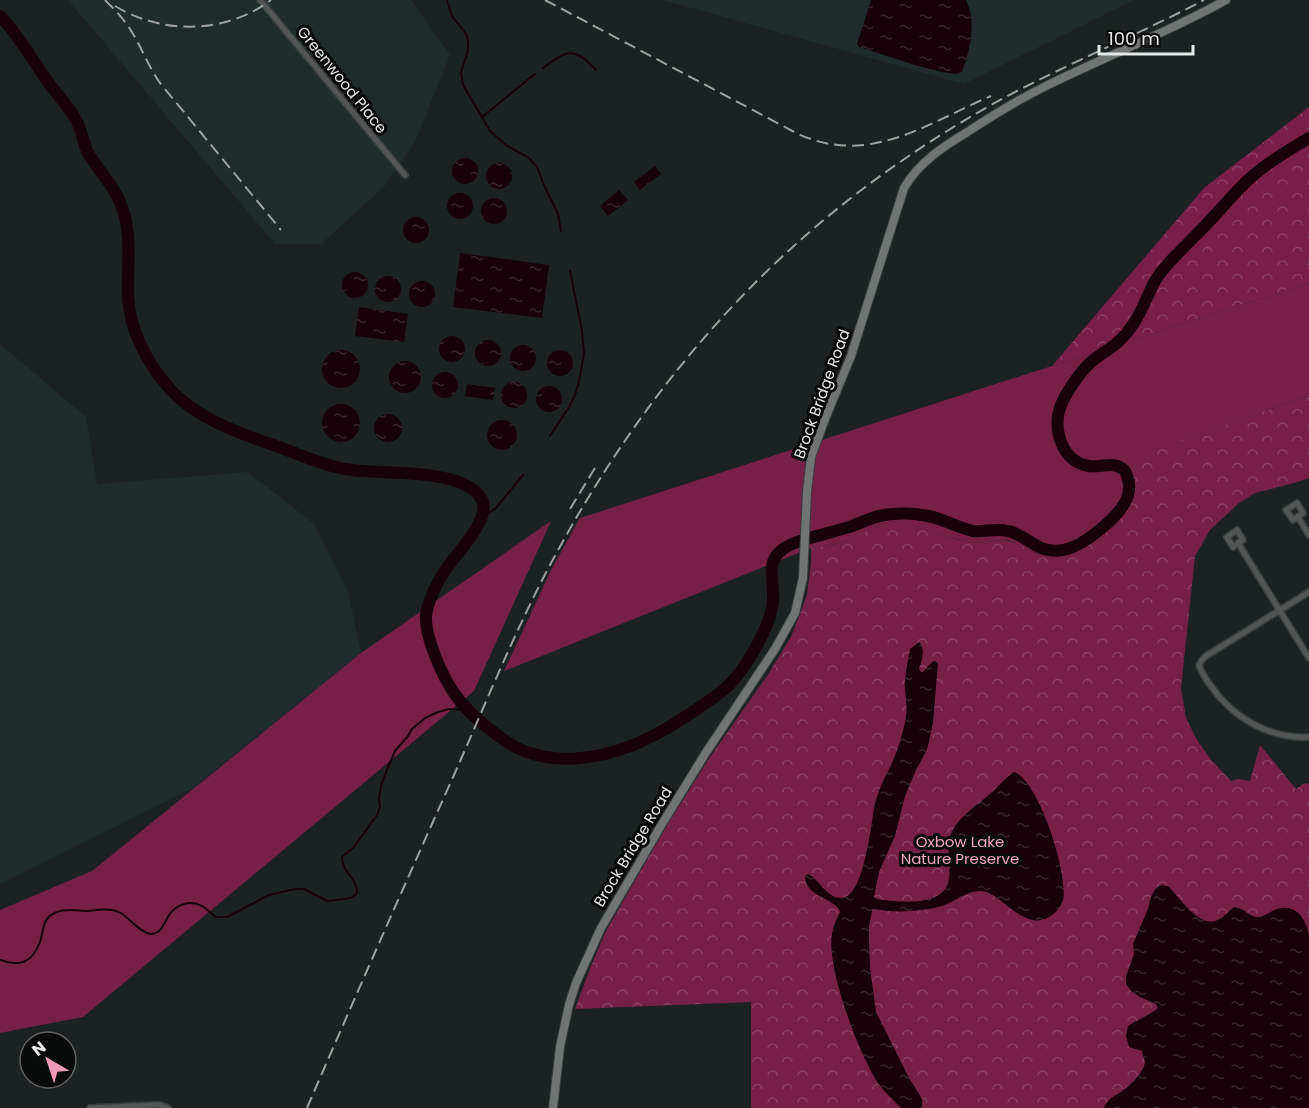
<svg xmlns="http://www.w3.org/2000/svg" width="1309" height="1108" font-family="Poppins,sans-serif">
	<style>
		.built { fill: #1f2c2b }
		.grass { fill: #762046 }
		.forest { fill: url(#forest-crowns) }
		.park { fill: url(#park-crowns) }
		.water { fill: url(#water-ripples) }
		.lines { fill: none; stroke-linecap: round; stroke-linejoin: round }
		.stream { stroke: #180109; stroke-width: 2 }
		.river { stroke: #180109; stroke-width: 12 }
		.street-casing { stroke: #383e3d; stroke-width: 8 }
		.secondary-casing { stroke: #383e3d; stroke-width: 10 }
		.street { stroke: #545656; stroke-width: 5 }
		.secondary { stroke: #707574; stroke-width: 8 }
		.rail { stroke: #9da2a1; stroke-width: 2; stroke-dasharray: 12 6; stroke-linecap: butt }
		.labels { text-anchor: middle; stroke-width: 6; stroke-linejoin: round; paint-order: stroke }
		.street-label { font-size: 15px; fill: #e5e9e9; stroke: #080b0a }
		.park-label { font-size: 15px; fill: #f1a5bf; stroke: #080b0a }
	</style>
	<defs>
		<pattern id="forest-crowns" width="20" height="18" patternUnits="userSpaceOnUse" patternTransform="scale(1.5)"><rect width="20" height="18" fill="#781e47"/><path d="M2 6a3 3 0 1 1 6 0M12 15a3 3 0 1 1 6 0" fill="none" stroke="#8b3f62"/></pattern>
		<pattern id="park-crowns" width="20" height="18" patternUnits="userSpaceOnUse" patternTransform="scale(1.5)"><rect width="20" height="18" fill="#762046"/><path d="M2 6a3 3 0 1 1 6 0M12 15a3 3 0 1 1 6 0" fill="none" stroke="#894061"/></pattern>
		<pattern id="water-ripples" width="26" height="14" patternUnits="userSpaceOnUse" patternTransform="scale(1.5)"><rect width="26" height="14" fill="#180109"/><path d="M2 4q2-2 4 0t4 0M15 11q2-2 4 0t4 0" fill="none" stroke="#39262d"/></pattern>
	</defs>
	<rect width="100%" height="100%" fill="#1c2221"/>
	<path class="built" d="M68,0H411L450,55L415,142L384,187L321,244H275Z
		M663,0H1134L964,84Z
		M0,344L86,417L97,484L248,472L313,523L348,591L361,653L193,788L0,884Z"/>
	<path class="grass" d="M1309,283V396L1104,467C1112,468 1117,470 1124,476C1127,479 1131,483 1132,487C1141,513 1082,557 1059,557C1048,557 1033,552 1023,548C1019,546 1016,543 1011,541C998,537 985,545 971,542C956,539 941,535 927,531C917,527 909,521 897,521C879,521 863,536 847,541C835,545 822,546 811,548L504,671L551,570L580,518Z
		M551,521L474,691L83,1017L0,1033V910L92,871L361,653Z"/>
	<path class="forest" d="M1309,107V283L1052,366L1204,188Z"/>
	<path class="park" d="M1309,396V478L1298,482L1255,493L1239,503L1210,530L1195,556L1181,688L1186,718L1197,740L1212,761L1231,781L1238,779L1250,781L1260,745L1296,789L1303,784L1309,783V1108H751V1002L575,1009L591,966L606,931L666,827L710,757L767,676L791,637L807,595L811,563V548C823,546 836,545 847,541C863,535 880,521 897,521C909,521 917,527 928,531C942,535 957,540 972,542C986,545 999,537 1012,542C1016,543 1020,546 1024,548C1035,553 1052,559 1064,556C1089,550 1152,507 1126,478C1118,470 1113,467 1102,467Z"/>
	<path class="water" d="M871,0H966C977,23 970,49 962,72L955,74L942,72L915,65L859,47L857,44L858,41Z
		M452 171a13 13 0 1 1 26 0a13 13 0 1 1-26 0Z
		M486 176a13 13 0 1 1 26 0a13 13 0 1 1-26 0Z
		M655,166L661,174L640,190L634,182Z
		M619,190L628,200L608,216L600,206Z
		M447 206a13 13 0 1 1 26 0a13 13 0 1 1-26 0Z
		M481 211a13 13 0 1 1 26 0a13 13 0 1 1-26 0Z
		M403 230a13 13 0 1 1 26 0a13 13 0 1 1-26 0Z
		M460,253L549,265L542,318L453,307Z
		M342 285a13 13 0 1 1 26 0a13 13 0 1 1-26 0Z
		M375 289a13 13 0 1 1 26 0a13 13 0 1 1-26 0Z
		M409 294a13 13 0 1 1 26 0a13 13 0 1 1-26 0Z
		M359,307L408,314L404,342L355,336Z
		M439 349a13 13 0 1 1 26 0a13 13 0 1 1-26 0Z
		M475 353a13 13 0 1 1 26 0a13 13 0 1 1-26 0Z
		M510 358a13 13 0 1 1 26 0a13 13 0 1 1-26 0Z
		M547 363a13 13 0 1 1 26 0a13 13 0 1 1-26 0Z
		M322 369a19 19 0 1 1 38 0a19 19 0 1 1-38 0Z
		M389 377a16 16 0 1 1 32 0a16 16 0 1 1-32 0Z
		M432 385a13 13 0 1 1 26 0a13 13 0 1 1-26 0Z
		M501 395a13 13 0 1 1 26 0a13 13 0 1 1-26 0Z
		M467,384L495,388L493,400L465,396Z
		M536 399a13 13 0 1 1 26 0a13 13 0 1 1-26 0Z
		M322 423a19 19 0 1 1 38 0a19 19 0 1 1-38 0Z
		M374 428a14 14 0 1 1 28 0a14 14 0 1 1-28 0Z
		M487 435a15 15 0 1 1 30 0a15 15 0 1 1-30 0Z
		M919,642C926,649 922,660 919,669L921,672H923L929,665L934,661L938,663L933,723L927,750L916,770L905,796L895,836L879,872L874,897L877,899C898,902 945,908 949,879C951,865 946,851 950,837C951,833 954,828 956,825C963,814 980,803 990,794C999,786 1005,778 1014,772C1039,780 1069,876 1063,900C1061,908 1053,916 1045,919C1020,928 1000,891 980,891C967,891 954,902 942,906C921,912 895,913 874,909L872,910L869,927V943L870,968L876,1012L908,1076L922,1099V1108H901C893,1099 882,1091 876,1080C858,1051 826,967 832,934C833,926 837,919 840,912C835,897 805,898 805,876L808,874C821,880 828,902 845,897C864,891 871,826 874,808C877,793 884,779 891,765C898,750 903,734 906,717C908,705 904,693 905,680C906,670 908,659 910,649Z
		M1161,885L1168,886C1179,897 1198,926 1215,921C1222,919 1229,911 1234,907C1245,908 1250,918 1259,917C1265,916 1271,911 1277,909C1295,903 1306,918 1309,935V1108H1104C1108,1097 1116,1096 1125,1089C1133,1083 1145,1070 1145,1061C1144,1059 1142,1053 1142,1051L1129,1047L1126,1036L1128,1026C1138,1019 1149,1016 1158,1008L1156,1004L1140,997L1131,991L1126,984V976L1134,954L1133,944L1148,909L1151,897L1155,889Z"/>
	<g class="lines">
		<path class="stream" d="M447,0L452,16L464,31L467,36L468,42V51L461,72L463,85L490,131L506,145L529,158L537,167L544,185L558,214L561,231
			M543,68C567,50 574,46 596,70
			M482,117L535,74
			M550,436L569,407L575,395L579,381L584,354L582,331L570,271
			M482,517L495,509L523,475
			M0,960C20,967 32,963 40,942C44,930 42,917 57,912C66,908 79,911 89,911C96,910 105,909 112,910C115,910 118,912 121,913C129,918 142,934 151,934C162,933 164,923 169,915C176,905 190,899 202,906C207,909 211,914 216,917H227L269,895L295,889H304L327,901L345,899L353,897L357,893C357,875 343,876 342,857L354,847L377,815L380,807L379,799L381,786L386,772L395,751L408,736L412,729L425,718L438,712L449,709L466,710"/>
		<path class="river" d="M0,16C19,35 32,60 48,82C57,95 69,106 76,120C82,130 83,143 88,153C98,170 113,184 120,202C133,232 127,264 128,295C129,330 148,365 171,390C199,421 246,435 284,449C306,457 328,467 352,470C383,474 454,469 477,493C479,496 482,499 483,502C489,522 454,556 444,572C436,584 428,602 426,615C425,627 429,639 433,650C448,693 467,714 504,740C534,761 570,762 605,754C640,746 671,727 700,707C709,701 719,694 728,686C744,670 757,647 766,627C770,616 774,605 773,593C772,570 766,556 792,544C810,537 830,533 849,527C864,522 877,514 893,514C904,513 918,514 928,516C944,519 958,528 973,531C984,532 997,528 1008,531C1019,533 1029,542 1039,547C1062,558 1084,543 1102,528C1116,516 1134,499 1128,479C1127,475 1126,471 1123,469C1113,461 1099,468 1089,466C1063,462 1054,433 1059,411C1063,396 1080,372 1091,362C1100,354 1111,349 1119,341C1130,331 1139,316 1145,302C1147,298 1153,284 1155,281C1164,265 1181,251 1194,237C1211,221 1226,202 1242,186C1261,166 1286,152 1309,138"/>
		<g class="street-casing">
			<path id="street" d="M260,0L405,175
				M1297,503L1303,513L1293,520L1286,510Z
				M1298,517L1309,535
				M1237,530L1243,540L1233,547L1227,537Z
				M1238,543L1309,658
				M1309,592L1206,656L1202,660L1199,665C1202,674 1206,679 1211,686C1233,718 1270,739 1309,737
				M90,1108L153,1105H160L168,1108"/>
		</g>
		<g class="secondary-casing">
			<path id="secondary" d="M553,1108L560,1047L569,1005L576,983L601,928L662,824L705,754L775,649L795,613L803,578L807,492L811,457L825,419L851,356L904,188C919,162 944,146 969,131C993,115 1018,100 1044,87C1104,57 1167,33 1226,0"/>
		</g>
		<use href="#street" class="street"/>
		<use href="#secondary" class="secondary"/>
		<path class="rail" d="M105,0C114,9 123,18 130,29C141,46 148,66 160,83L281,230
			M545,0L783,126C791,130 799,135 808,138C875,163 932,121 991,96
			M115,6C163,35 226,34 271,0
			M570,509L595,468
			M307,1108C355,997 404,886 454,775C485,705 514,633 550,565C634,407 744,272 890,169C931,140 973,114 1017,91C1079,59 1143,32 1204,0"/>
	</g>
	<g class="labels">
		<g class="street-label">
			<text transform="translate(342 80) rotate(51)" y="5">Greenwood Place</text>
			<text transform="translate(822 394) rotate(-70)" y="5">Brock Bridge Road</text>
			<text transform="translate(633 847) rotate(-59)" y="5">Brock Bridge Road</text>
		</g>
		<g class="park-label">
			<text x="960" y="847">Oxbow Lake<tspan x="960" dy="17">Nature Preserve</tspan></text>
		</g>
	</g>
	<g transform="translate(48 1060) rotate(321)"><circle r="28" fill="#080b0a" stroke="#606463" stroke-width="1.5"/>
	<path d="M0-4.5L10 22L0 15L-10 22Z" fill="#ef9ab8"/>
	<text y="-9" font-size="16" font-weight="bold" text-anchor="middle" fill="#e5e9e9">N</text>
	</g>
	<path d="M1099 45v9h94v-9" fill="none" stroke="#e5e9e9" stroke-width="3"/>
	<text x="1108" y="45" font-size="18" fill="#e5e9e9" stroke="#080b0a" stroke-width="4.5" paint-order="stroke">100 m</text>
</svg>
